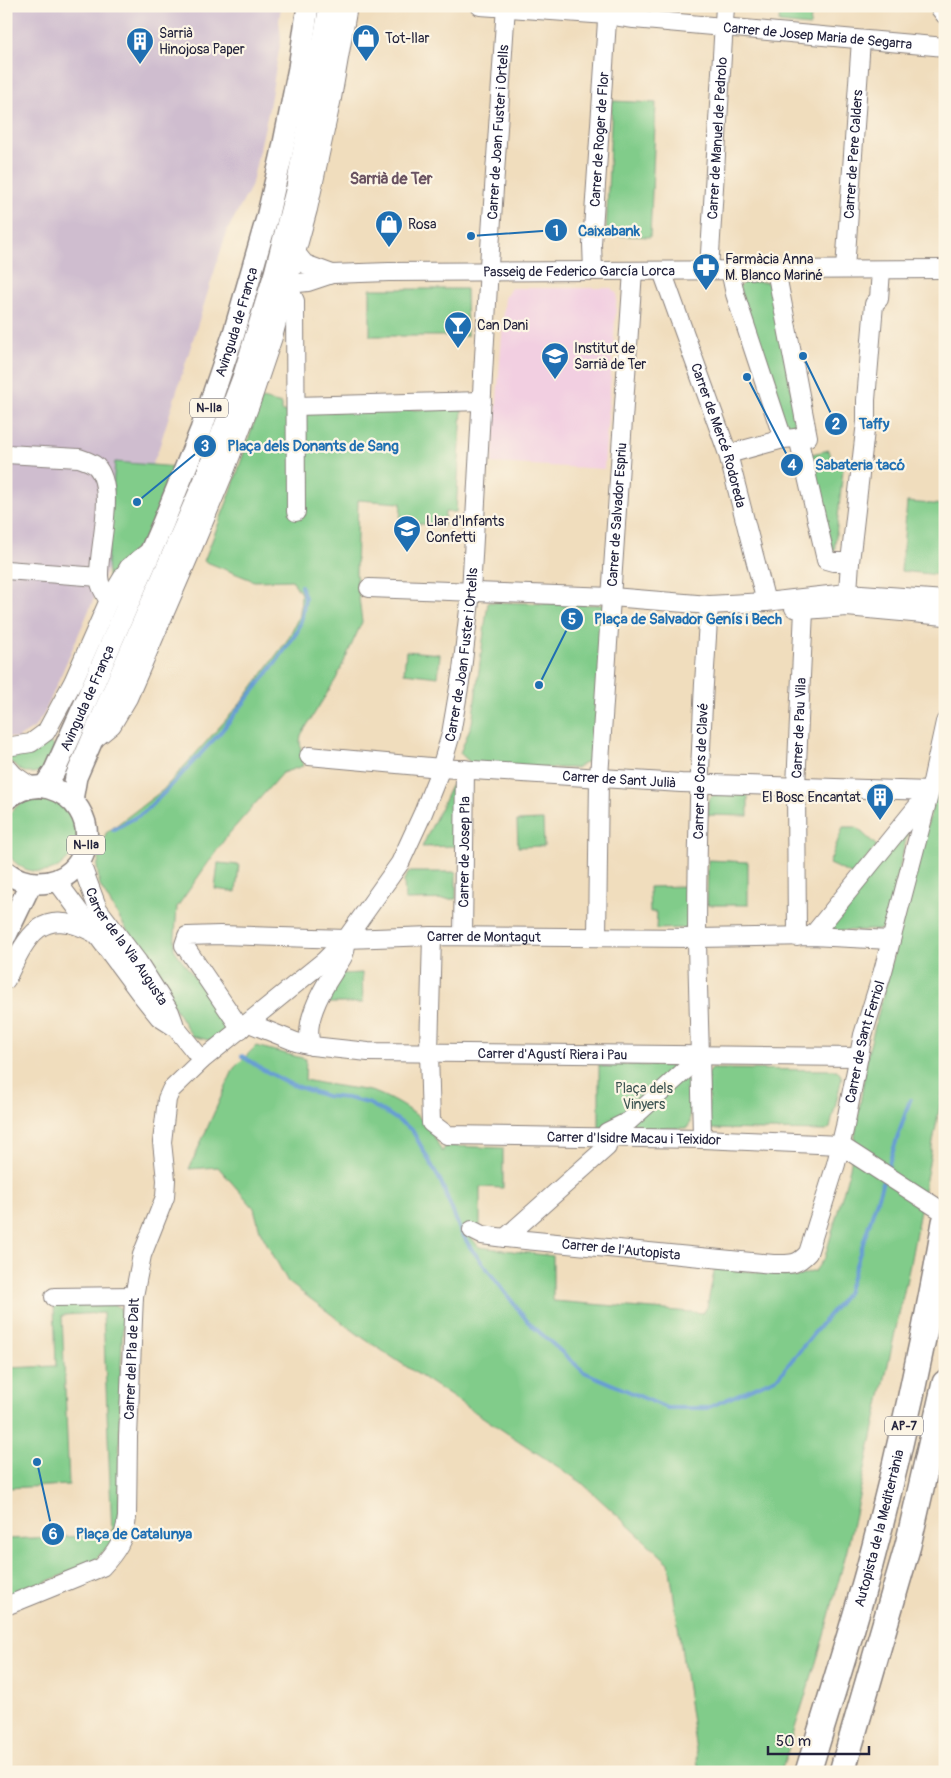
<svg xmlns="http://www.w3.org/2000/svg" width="951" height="1778" font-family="Pangolin,sans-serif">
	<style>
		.built { fill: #f2cfe1 }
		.industrial { fill: #cfbdcf }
		.green { fill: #81cc8a; stroke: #527762 }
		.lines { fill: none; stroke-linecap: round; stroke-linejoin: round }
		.stream { stroke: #689dd4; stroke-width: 4 }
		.minor-casing { stroke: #89807c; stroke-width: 20 }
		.major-casing { stroke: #89807c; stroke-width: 24 }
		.highway-casing { stroke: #89807c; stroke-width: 28 }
		.minor { stroke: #fff; stroke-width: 18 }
		.major { stroke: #fff; stroke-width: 21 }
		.highway { stroke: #fff; stroke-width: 25 }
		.labels { text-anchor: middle; stroke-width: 4.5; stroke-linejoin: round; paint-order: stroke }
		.shield { fill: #fcf5e5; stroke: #63616e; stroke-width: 1 }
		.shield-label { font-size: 12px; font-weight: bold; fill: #22223b }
		.poi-label { font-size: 14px; fill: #22223b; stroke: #fcf5e5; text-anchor: start }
		.street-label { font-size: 14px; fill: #22223b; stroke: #fcf5e5 }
		.park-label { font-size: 14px; fill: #3e5553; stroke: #fcf5e5 }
		.quarter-label { font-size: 16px; font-weight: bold; fill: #695261; stroke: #fcf5e5 }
		.leader { fill: none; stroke: #1f6fb2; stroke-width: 2 }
		.callout-dot { fill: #1f6fb2; stroke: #fcf5e5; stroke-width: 2 }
		.mark-label { font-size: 15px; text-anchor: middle; font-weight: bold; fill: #fff }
		.callout-label { font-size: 15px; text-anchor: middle; font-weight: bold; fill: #1f6fb2; stroke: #fcf5e5; stroke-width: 4.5; stroke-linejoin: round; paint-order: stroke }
	</style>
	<rect width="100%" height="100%" fill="#fcf5e5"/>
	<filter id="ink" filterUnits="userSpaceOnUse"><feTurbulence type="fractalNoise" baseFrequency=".02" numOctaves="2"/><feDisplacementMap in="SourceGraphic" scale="10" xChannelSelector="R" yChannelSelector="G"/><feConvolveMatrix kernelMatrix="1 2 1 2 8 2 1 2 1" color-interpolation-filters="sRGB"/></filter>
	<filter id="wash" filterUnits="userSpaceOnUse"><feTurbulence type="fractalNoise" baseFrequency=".0096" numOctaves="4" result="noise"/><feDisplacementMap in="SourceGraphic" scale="20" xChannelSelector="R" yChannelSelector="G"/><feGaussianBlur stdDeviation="1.12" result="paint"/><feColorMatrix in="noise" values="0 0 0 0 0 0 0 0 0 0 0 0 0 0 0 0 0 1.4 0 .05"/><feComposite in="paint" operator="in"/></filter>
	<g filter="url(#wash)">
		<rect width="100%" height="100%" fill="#f0ddbd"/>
		<path class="built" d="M511,288H612L617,294L604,469L492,463L505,297Z"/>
		<path class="industrial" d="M6,6H281L279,21L281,39L268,113L251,187L227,231L158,451L44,714L34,728L16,739L6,736Z"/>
		<path class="green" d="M780,6H812L810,26L779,23Z
			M612,101L656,103L650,237L606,235Z
			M744,282H766L770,283L799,429L786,431L739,287Z
			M370,289H466L467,336H370Z
			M262,399L282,404V412L462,409L456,512H445L444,526L400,522L401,503L358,500L356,573L362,622L336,679L301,735L300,742L303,766L282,773L227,836L177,907L174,949L230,1027L212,1041L192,1036L100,886L97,867L106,833L163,790L240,704L288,639L300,614L301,594L292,580L254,581L204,561L229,497Z
			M829,450L832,461L844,460L834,555L808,455Z
			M115,462L177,467L146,538L130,557L109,587L107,564Z
			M907,502L945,505L939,575L901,571Z
			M488,602L607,605L595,758L576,768H476L460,753L472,723Z
			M406,651L440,654L438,677L404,673Z
			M45,738L56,748L46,769C25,778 22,771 6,758V752Z
			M945,757V1075L942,1094L909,1269L847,1550L819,1653L781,1772H699L669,1563L581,1482L363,1338L288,1282L260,1231L254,1208L218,1167L189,1169L234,1068L256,1046L306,1059L305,1080C326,1085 348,1087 370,1091C384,1094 415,1112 424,1122C432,1131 437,1142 442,1152L445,1147L451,1146L503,1148V1188L480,1187V1230L464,1229L479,1247L553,1256V1301L703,1313L707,1307L715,1267L796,1277L815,1271L825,1257L850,1168L868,1053Z
			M451,786L456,787V846L422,847Z
			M716,793L748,795V816L708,815V800Z
			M3 835a37 37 0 1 1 74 0a37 37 0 1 1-74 0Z
			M543,820L544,846L518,847L517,821Z
			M910,823L887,920L883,928L879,930L824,931Z
			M843,827H856L877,846L853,875L829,864Z
			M708,860L748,862V905H707Z
			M218,863L239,865L236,892L215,889Z
			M409,872H456V899L405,900L404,880Z
			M690,886L691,922L686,928L656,929L657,912H650L649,887Z
			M362,973L363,1003H325L341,974Z
			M599,1064L675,1066L682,1067L689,1078L690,1122L688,1127L685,1128H599Z
			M712,1069L837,1070L842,1077L830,1128L825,1131L711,1129L709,1127L708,1074Z
			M109,1302L120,1308L123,1319L120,1387L119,1525L117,1537L92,1563L6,1598V1539L112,1535L103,1313L62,1315L69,1485L6,1488V1368L56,1366L54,1305Z"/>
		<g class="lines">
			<path class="stream" d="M113,830L143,813L165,792L219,734L274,665L297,632L302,617L305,598L301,586
				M242,1056L260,1068L290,1084L326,1096L347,1098L368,1103L390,1115L412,1130L441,1182L460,1230L470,1247L528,1322L584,1372L667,1408H707L778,1377L847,1293L884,1178
				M887,1169L910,1100"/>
		</g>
	</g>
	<g filter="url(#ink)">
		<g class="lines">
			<g class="minor-casing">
				<g id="minor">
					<path id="s1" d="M480,6L607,15L634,19L945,47"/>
					<path d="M938,6L945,15"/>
					<path id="s2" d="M296,253L305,264L332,274L389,272L945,269"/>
					<path id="s3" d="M845,269L861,40"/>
					<path id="s4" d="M709,270L725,6"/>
					<path d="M730,270L735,294L783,439L808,437L776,270"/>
					<path id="s5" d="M593,271L592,244L608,6"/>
					<path id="s6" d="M662,271L728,454L766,602"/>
					<path d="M288,284L308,282L332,274"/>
					<path d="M288,286L295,301L296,512"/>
					<path d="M296,406L482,401"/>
					<path d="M798,437L826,560L833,562H850"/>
					<path d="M6,454L79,458C85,460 91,462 96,466C117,488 98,548 99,576C99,584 104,594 109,600"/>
					<path d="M728,454L783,439"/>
					<path d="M6,570L99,577"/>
					<path d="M369,588L612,597L709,605L766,602L847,593L945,600"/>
					<path d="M847,607L850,562L866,422V400L874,304L879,299L881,270"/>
					<path d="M794,608L804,610L847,607L945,616"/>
					<path d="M91,742L112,725L128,698L197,538L225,471L250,405L273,337L308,209L332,98L348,6"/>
					<path d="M6,747L31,743L46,732L73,682L109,600L129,567L152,549"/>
					<path id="s7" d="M309,756L441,768L681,783L930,791"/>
					<path d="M6,766L14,775L33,788"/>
					<path id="s8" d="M80,861L98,909L138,962L170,1012L174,1023"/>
					<path d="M56,880L139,992L159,1017L176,1028L202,1060"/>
					<path id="s9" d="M432,936L429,1052L431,1123L447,1135L702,1139L840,1145L945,1213"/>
					<path id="s10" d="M463,936L465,769"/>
					<path id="s11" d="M597,936L599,777L633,271"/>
					<path d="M812,936L925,797"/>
					<path id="s12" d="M797,937L796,786L804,610"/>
					<path d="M6,980C27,936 40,905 94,933"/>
					<path id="s13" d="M249,1023L296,1042L312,1046L368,1052L859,1057"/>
					<path id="s14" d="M241,1029L184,945L187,936L220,935L346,939L432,936L697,938L812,936L890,940"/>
					<path d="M312,1046C302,1025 321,991 333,973C338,963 346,956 346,945"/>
					<path id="s15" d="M702,1139C701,1072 698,1005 697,938C697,827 701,715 709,605"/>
					<path id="s16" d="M472,1230L482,1235L505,1238L773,1264C790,1264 796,1266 808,1253L836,1164L845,1126L863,1035L883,971L930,791L945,722"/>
					<path d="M505,1238L607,1147V1132L629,1121L701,1056"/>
					<path d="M54,1297L134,1296"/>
					<path id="s17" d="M6,1606L102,1567C116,1552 125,1539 127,1517L128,1437L134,1296L142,1255L165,1197L166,1180L162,1142L167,1099L171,1090L202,1060L324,961L346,939L400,863L423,813L441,768L451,734L462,670L471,592L490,249L506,6"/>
				</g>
			</g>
			<g class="major-casing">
				<g id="major">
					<path id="s18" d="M44,787L54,772L87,699L163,523L201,430L234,333L267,218L281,158L299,68L308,6"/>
					<path d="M6,799C18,790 34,784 49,788C105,804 96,883 38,883C26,883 15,879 6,872"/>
					<path d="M72,800L76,777L204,482L243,378L275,273L297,187L330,6"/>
					<path d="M6,935L31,883"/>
				</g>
			</g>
			<g class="highway-casing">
				<g id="highway">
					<path id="s19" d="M808,1772C829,1703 851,1635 870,1565C900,1452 925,1338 945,1222"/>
					<path d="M842,1772L908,1545L945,1383"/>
				</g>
			</g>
			<use href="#minor" class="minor"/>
			<use href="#major" class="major"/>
			<use href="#highway" class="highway"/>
		</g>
	</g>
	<defs>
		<g id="shop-pin" transform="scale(1.4375)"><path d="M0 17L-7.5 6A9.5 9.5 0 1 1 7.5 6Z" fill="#1f6fb2" stroke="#fcf5e5"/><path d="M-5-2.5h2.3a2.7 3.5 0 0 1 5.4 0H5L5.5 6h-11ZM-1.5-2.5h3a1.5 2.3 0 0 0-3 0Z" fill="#fff"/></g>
		<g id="building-pin" transform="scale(1.4375)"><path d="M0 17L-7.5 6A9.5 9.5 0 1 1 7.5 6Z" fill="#1f6fb2" stroke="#fcf5e5"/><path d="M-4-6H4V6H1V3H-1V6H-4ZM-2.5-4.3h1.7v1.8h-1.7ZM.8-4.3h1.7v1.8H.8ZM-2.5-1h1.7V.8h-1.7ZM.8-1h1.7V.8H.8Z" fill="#fff"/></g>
		<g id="pharmacy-pin" transform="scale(1.4375)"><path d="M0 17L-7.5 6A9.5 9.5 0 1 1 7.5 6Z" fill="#1f6fb2" stroke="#fcf5e5"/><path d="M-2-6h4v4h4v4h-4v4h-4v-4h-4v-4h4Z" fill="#fff"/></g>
		<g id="bar-pin" transform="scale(1.4375)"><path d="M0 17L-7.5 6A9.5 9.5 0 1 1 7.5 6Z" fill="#1f6fb2" stroke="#fcf5e5"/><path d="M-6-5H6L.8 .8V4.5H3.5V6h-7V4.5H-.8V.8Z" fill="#fff"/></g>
		<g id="school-pin" transform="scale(1.4375)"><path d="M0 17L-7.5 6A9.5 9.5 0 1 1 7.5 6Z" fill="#1f6fb2" stroke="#fcf5e5"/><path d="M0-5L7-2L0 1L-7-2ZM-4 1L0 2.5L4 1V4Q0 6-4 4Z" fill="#fff"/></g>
	</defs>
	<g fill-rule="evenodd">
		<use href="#shop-pin" x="366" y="38"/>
		<use href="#building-pin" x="140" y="41"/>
		<use href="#shop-pin" x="389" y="224"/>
		<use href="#pharmacy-pin" x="706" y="267"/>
		<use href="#bar-pin" x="458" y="325"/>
		<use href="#school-pin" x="555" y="356"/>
		<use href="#school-pin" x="407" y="529"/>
		<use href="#building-pin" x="880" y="797"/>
	</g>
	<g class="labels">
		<g class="shield">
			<rect x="190" y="398.5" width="38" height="19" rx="4"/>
			<rect x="67" y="835.5" width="38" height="19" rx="4"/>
			<rect x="885" y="1416.5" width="38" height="19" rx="4"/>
		</g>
		<g class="shield-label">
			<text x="209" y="412">N-IIa</text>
			<text x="86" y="849">N-IIa</text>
			<text x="904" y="1430">AP-7</text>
		</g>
		<g class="poi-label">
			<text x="159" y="38">Sarrià<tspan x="159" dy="16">Hinojosa Paper</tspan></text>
			<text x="385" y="43">Tot-llar</text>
			<text x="408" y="229">Rosa</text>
			<text x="725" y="264">Farmàcia Anna<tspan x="725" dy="16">M. Blanco Mariné</tspan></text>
			<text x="477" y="330">Can Dani</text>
			<text x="574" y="353">Institut de<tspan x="574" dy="16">Sarrià de Ter</tspan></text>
			<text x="426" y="526">Llar d'Infants<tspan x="426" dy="16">Confetti</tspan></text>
			<text x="861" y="802" text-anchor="end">El Bosc Encantat</text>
		</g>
		<g class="street-label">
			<text dy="5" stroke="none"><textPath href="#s1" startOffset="339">Carrer de Josep Maria de Segarra</textPath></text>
			<text dy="5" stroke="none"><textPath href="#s17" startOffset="1662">Carrer de Joan Fuster i Ortells</textPath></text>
			<text dy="5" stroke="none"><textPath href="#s4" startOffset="132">Carrer de Manuel de Pedrolo</textPath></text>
			<text dy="5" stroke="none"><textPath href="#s5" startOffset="132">Carrer de Roger de Flor</textPath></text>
			<text dy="5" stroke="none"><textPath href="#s3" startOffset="115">Carrer de Pere Calders</textPath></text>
			<text dy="5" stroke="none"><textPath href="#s2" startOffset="290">Passeig de Federico García Lorca</textPath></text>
			<text dy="5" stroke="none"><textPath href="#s18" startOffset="504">Avinguda de França</textPath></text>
			<text dy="5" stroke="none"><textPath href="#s6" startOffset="174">Carrer de Mercé Rodoreda</textPath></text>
			<text dy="5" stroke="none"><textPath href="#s11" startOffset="422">Carrer de Salvador Espriu</textPath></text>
			<text dy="5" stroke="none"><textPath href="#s17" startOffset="1138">Carrer de Joan Fuster i Ortells</textPath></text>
			<text dy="5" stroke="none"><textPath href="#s18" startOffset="99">Avinguda de França</textPath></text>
			<text dy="5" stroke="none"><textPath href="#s12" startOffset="209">Carrer de Pau Vila</textPath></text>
			<text dy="5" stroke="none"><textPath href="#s15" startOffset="368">Carrer de Cors de Clavé</textPath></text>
			<text dy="5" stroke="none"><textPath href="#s7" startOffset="311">Carrer de Sant Julià</textPath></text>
			<text dy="5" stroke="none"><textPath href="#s10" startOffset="84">Carrer de Josep Pla</textPath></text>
			<text dy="5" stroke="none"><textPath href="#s14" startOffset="408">Carrer de Montagut</textPath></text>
			<text dy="5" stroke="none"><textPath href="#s8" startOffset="98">Carrer de la Via Augusta</textPath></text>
			<text dy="5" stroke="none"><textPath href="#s16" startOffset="561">Carrer de Sant Ferriol</textPath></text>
			<text dy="5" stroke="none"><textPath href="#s13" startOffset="308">Carrer d'Agustí Riera i Pau</textPath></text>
			<text dy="5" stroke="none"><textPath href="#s9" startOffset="394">Carrer d'Isidre Macau i Teixidor</textPath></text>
			<text dy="5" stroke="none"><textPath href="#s16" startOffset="151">Carrer de l'Autopista</textPath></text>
			<text dy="5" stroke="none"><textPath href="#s17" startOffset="319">Carrer del Pla de Dalt</textPath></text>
			<text dy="5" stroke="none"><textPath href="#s19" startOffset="254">Autopista de la Mediterrània</textPath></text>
		</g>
		<g class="park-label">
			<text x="644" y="1093">Plaça dels<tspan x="644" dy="16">Vinyers</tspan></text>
		</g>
		<g class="quarter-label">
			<text x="391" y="184">Sarrià de Ter</text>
		</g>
	</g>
	<path class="leader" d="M471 236L556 230M803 356L836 424M137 502L205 446M747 377L792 465M539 685L572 619M37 1462L53 1534"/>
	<g class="callout-dot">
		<circle cx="471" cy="236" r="5"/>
		<circle cx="803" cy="356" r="5"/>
		<circle cx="137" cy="502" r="5"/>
		<circle cx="747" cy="377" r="5"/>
		<circle cx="539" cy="685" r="5"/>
		<circle cx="37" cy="1462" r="5"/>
		<circle cx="556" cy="230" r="12"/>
		<circle cx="836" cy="424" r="12"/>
		<circle cx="205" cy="446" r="12"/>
		<circle cx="792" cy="465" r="12"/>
		<circle cx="572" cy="619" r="12"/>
		<circle cx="53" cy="1534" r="12"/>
	</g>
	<g class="mark-label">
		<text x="556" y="236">1</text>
		<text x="836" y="429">2</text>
		<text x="205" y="451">3</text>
		<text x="792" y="470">4</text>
		<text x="572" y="624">5</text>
		<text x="53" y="1539">6</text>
	</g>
	<g class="callout-label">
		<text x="609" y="236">Caixabank</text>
		<text x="874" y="429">Taffy</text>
		<text x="313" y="451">Plaça dels Donants de Sang</text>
		<text x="860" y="470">Sabateria tacó</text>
		<text x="688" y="624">Plaça de Salvador Genís i Bech</text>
		<text x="134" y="1539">Plaça de Catalunya</text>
	</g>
	<rect width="951" height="1778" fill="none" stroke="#fcf5e5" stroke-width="25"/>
	<path d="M768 1746v8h101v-8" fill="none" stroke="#22223b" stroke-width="2.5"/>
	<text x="776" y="1746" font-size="15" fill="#22223b" stroke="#fcf5e5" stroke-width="4" paint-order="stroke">50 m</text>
</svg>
